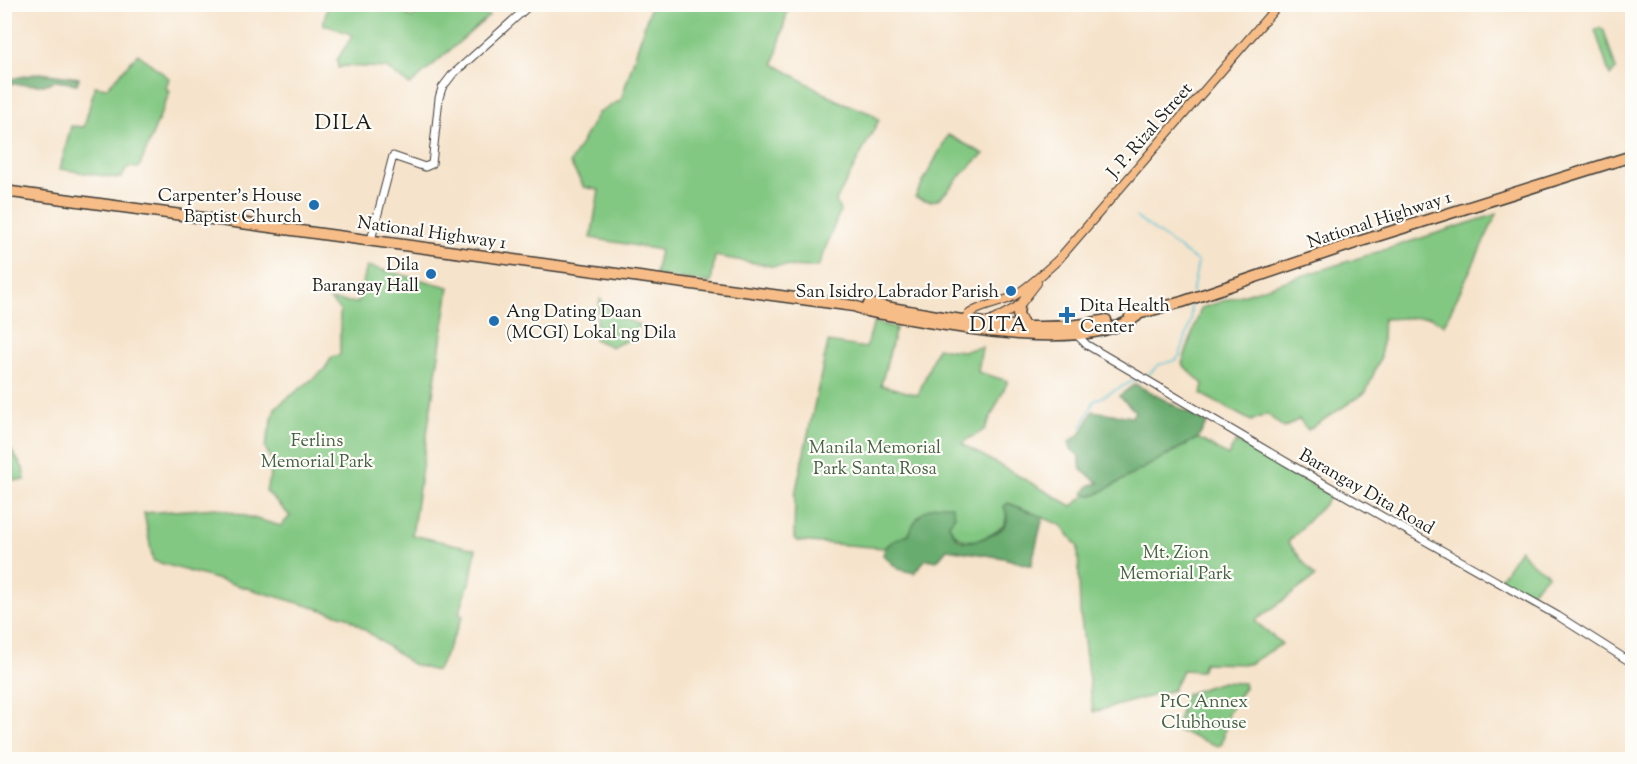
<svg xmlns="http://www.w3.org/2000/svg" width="1637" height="764" font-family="'Sorts Mill Goudy',serif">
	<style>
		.green { fill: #82c782; stroke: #4f724f; stroke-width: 1.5 }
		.forest { fill: #69ac70; stroke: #426446; stroke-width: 1.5 }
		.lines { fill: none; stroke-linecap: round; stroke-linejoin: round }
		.stream { stroke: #5bc4d7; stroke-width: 1.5 }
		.minor-casing { stroke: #3d3a36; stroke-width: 9 }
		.major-casing { stroke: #3d3a36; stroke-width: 10 }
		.highway-casing { stroke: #3d3a36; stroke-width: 13 }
		.minor { stroke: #fff; stroke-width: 7 }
		.major { stroke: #f7bd88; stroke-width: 8 }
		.highway { stroke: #f7bd88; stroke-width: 10 }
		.poi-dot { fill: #1f6fb2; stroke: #fdfcf7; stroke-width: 2 }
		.labels { text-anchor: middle; stroke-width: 4.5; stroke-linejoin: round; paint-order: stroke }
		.street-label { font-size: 18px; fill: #1c1c1c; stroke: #fdfcf7 }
		.poi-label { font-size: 18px; fill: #1c1c1c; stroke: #fdfcf7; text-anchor: end }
		.park-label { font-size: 18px; fill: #456045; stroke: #fdfcf7 }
		.quarter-label { font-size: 21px; letter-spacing: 1.5px; fill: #1c1c1c; stroke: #fdfcf7 }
	</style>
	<rect width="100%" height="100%" fill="#fdfcf7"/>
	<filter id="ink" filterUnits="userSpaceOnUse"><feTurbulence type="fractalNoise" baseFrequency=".0167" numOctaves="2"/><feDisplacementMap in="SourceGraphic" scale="12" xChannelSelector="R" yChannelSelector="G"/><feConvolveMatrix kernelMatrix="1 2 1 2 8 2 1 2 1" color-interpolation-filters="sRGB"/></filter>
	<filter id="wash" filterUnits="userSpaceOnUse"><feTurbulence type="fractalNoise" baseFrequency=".008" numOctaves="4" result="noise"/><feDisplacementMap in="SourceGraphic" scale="24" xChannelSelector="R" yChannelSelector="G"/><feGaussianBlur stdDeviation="1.35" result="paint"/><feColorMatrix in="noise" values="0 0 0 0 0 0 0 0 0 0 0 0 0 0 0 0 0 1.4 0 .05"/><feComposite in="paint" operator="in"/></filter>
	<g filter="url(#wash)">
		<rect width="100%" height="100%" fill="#f6e3cb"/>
		<path class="green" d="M370,4L396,5L412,18L425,5H475L489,16L410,85L386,68L344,66L338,68L337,60L353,35L323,24L328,5Z
			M651,5H789L774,64L836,100L872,114L879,120L836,201L840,211L818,267L771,266L715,256L711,283L655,275L660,250L591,238L599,190L584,187L570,163L598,113L621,100Z
			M1601,28L1604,31L1616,69L1610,76L1595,30Z
			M138,54L169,78L166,88L170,91L139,168L128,167L121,178H117L60,169L71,126L84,127L95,86L107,88Z
			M948,135L984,154C974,163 963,172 955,182C940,198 939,206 915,197Z
			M1497,214L1444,325L1431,317L1383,319L1381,356L1366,392L1308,430L1299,419L1284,428L1267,414L1251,421L1201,394L1203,384L1182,364L1201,308Z
			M367,266L449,287L412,535L476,549L471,577L459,614L463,616L439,668L435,671L412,664L347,617L153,561L144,513L217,508L281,526L290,516L266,491L273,464L265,447L275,408L324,370L332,357L340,355V310L330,300L358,303Z
			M600,299L619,317L640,325L628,340L612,347L594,339Z
			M874,322L896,328L881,385L918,395L937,348L962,351L982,347L978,372L1008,381L985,429C977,436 969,436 962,444L1072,506L1086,495L1096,494L1198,438L1228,456L1236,441L1332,496L1288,542L1315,577L1255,621L1282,644L1249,664L1204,663L1201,671L1182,670L1173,690L1093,712L1080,611L1078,547L1061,525L1008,503L1005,524C988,540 960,551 949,524L919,515L909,534L884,548L797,541L794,538L795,494L828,342L866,348Z
			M4,439L23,468L25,480H5Z
			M1520,549L1529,561L1548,574L1528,596L1500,579Z
			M1222,682L1244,683L1245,687L1228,713L1222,744L1218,746L1175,730L1186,694Z"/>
		<path class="forest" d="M40,73L79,78L77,84L55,81L44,85L5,84V80Z
			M1135,384L1207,423L1198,438L1096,495H1086L1083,493L1090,485L1099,483L1081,470L1079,456L1071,449L1069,442L1081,433L1093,411L1132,417L1135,411L1119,396Z
			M1008,503L1043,517L1031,566L1004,558L947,549L937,561L926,559L914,573L898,569L883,555C885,542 898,539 909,534C916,515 930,501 952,506L955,516L949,524C951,530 954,536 960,540C972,545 1004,534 1007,520C1008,516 1005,510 1004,506Z"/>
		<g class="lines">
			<path class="stream" d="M1136,217L1198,262L1192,293
				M1147,376L1158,365L1176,360L1180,355L1191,321V304
				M1081,427L1094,401L1139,378
				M99,760V758
				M1576,760H1594
				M1630,760L1632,727"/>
		</g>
	</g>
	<g filter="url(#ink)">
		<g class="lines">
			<g class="minor-casing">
				<path id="minor" d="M371,240L393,156L425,167L432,164L439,98L442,88L452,75L531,4
					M1075,333L1087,345L1293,466L1558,616L1632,663"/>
			</g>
			<g class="major-casing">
				<path id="major" d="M988,323L1019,306L1037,283
					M962,324C967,307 996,305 1010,298C1028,289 1043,273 1058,260L1279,4"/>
			</g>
			<g class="highway-casing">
				<path id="highway" d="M4,191L854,306L867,311C932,323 1083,356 1137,316
					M869,304C946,317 1028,338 1106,320
					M1019,306L1018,315L1024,326
					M1130,316L1182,302L1358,242L1632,156"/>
			</g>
			<use href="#minor" class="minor"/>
			<use href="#major" class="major"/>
			<use href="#highway" class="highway"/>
		</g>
	</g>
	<g class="poi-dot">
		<circle cx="314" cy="205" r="6"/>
		<circle cx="431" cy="274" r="6"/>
		<circle cx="1011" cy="291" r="6"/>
		<path d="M1064 306h6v6h6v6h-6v6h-6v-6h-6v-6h6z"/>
		<circle cx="494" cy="321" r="6"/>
	</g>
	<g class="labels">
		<g class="street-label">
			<text transform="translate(1149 130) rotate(-49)" y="6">J. P. Rizal Street</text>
			<text transform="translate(1379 219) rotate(-18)" y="6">National Highway 1</text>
			<text transform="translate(432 232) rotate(8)" y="6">National Highway 1</text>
			<text transform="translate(1367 491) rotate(30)" y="6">Barangay Dita Road</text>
		</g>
		<g class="poi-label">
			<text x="302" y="201">Carpenter's House<tspan x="302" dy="21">Baptist Church</tspan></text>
			<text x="419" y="270">Dila<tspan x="419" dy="21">Barangay Hall</tspan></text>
			<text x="999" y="297">San Isidro Labrador Parish</text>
			<text x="1080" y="311" text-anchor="start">Dita Health<tspan x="1080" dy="21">Center</tspan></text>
			<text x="506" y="317" text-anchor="start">Ang Dating Daan<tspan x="506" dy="21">(MCGI) Lokal ng Dila</tspan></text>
		</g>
		<g class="park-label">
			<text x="317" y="446">Ferlins<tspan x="317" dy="21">Memorial Park</tspan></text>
			<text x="875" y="453">Manila Memorial<tspan x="875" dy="21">Park Santa Rosa</tspan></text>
			<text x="1176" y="558">Mt. Zion<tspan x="1176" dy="21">Memorial Park</tspan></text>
			<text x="1204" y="707">P1C Annex<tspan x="1204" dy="21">Clubhouse</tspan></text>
		</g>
		<g class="quarter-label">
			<text x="344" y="129">DILA</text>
			<text x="999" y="331">DITA</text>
		</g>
	</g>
	<rect width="1637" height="764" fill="none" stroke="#fdfcf7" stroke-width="24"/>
</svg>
